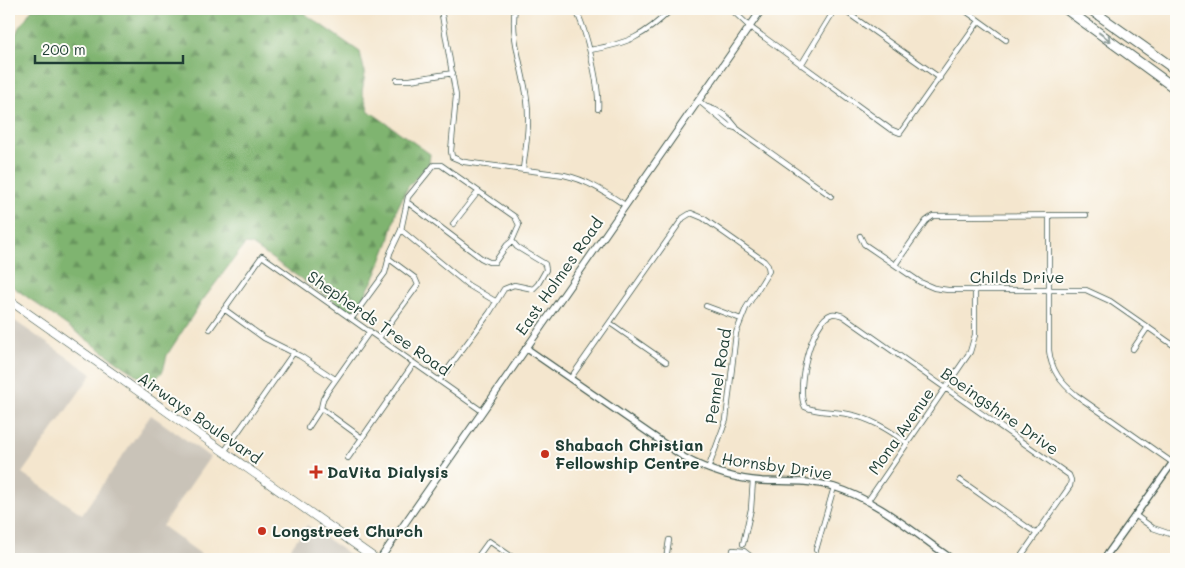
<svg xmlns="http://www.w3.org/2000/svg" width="1185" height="568" font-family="Mali,sans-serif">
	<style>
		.industrial { fill: #c9c3b8 }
		.forest { fill: url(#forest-firs); stroke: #4f7852 }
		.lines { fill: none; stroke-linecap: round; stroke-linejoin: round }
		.minor-casing { stroke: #3f564b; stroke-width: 6 }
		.tertiary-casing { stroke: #3f564b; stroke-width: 8 }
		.secondary-casing { stroke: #3f564b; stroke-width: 8 }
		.primary-casing { stroke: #3f564b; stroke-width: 9 }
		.motorway-casing { stroke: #3f564b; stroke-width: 11 }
		.minor { stroke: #fff; stroke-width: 4.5 }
		.tertiary { stroke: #fff; stroke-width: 5.5 }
		.secondary { stroke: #fff; stroke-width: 6 }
		.primary { stroke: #fff; stroke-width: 8 }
		.motorway { stroke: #fff; stroke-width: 9 }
		.oneway { stroke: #8f9e9a }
		.poi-dot { fill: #c8321e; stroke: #fdfcf7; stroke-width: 2 }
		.labels { text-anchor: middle; stroke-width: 4; stroke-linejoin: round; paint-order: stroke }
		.street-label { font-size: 16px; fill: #1f3d34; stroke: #fdfcf7 }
		.poi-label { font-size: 16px; font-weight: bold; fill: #1f3d34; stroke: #fdfcf7; text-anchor: start }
	</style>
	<defs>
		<pattern id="forest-firs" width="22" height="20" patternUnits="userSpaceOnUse" patternTransform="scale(1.25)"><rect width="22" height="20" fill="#7fb470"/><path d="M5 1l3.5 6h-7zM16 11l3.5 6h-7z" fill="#67945d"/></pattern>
	</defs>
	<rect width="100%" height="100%" fill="#fdfcf7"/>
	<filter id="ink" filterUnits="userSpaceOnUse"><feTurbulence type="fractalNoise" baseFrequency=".02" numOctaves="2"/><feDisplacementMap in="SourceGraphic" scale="10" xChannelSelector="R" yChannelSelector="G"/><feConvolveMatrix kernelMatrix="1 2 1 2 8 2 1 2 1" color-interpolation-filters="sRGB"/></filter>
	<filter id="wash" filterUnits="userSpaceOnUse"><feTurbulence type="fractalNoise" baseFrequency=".0096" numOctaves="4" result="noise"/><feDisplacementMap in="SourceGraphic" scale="20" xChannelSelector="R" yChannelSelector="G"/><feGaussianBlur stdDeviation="1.12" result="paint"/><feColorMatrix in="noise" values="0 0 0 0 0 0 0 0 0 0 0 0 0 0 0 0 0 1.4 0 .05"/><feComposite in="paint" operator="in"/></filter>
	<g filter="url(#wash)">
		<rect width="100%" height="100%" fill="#f4e6ce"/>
		<path class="industrial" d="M9,317L92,374L22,473L82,514L151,415L210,457L162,526L208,559H9Z
			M307,525L356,559H283Z"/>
		<path class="forest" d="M32,9H298L360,52L365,74L362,92L369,111L430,154L429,163L408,187L397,209L389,241L376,274L361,303L351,313L252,245L245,244L200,304L167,355L163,371L150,385L9,284V44Z"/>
	</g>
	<g filter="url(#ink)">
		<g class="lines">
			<g class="minor-casing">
				<path id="minor" d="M441,9L456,96L451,151L452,157L464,162L564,175C587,180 605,192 625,205
					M515,9C510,37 524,72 527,100C530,123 526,146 523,169
					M575,9C586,27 600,88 598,109
					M731,9L750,27L890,129L900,133L979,21
					M842,9L940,78
					M963,9L1006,40
					M590,50C629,43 643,37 672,9
					M801,65L835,9
					M397,80H410L453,73
					M699,101L729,126L736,128L831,196
					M707,107C718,110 729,117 736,127
					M407,202L481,258L489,262H495L507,245L512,241
					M1049,216V350C1051,370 1061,383 1076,395L1173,463
					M453,224L478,192
					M401,230L468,285L495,301
					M860,236L864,244L920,282L934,288L948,290H1086L1110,301L1176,347
					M895,265L926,221L933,216L1086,215
					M706,306L741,319
					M224,309L264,338L300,356L335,379
					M352,318L385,273L390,253L401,230L408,197L434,165H441L515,217L519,225L512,241L517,247L545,264L546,270L538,284L533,289L514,285L504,289L490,312L439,381
					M610,323L666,362
					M210,329L262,256L482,411
					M379,338L418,285L415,278L388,258
					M1133,349L1148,327
					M570,379L683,218L691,213L703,218L764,261L768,266L769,271L746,308L736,333L726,420L708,469
					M321,408L362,438
					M308,428L321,408L323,399L327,392L370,331
					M907,443C889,430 870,418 848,414C834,411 818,413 805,407C795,390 811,320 832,314C836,313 840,315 843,316L1069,475L1071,480L1070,486L1019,559
					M224,452L294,352
					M348,458L414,363
					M960,480L1037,534
					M867,502L970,352L975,335V290
					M1135,515L1153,528L1176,536
					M743,544L751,509L753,480
					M816,550L834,487
					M476,559L489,541L515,559
					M666,559L669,540
					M732,559L733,550L744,551L754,559"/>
			</g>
			<g class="tertiary-casing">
				<path id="tertiary" d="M526,348L685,458C709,471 734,479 762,481C786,482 810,480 834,487C878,500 915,534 952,559
					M1104,559L1176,458"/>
			</g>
			<g class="secondary-casing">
				<path id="secondary" d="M380,559L762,9"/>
			</g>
			<g class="primary-casing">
				<path id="primary" d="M9,300L376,559"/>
			</g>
			<g class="motorway-casing">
				<path id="motorway" d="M1066,9L1176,89
					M1090,9L1176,70"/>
			</g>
			<use href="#minor" class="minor"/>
			<use href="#tertiary" class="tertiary"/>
			<use href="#secondary" class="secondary"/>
			<use href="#primary" class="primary"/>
			<use href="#motorway" class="motorway"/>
		</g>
		<defs><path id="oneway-shaft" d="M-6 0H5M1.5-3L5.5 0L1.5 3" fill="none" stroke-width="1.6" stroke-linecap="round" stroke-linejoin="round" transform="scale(1.25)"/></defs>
		<use class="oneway" href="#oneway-shaft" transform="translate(1105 37) rotate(36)"/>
	</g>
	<g class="poi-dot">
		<circle cx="545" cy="454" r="5"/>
		<path d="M313.5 464.5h5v5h5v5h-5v5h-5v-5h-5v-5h5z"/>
		<circle cx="262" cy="531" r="5"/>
	</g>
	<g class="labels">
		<g class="street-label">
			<text transform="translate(559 276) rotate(-55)" y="6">East Holmes Road</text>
			<text x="1017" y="283">Childs Drive</text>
			<text transform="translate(379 323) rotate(35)" y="6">Shepherds Tree Road</text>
			<text transform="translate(718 376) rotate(-81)" y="6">Pennel Road</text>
			<text transform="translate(1000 411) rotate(35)" y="6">Boeingshire Drive</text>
			<text transform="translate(200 418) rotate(35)" y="6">Airways Boulevard</text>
			<text transform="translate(901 431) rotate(-55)" y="6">Mona Avenue</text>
			<text transform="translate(777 466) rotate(8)" y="6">Hornsby Drive</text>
		</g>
		<g class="poi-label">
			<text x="555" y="451">Shabach Christian<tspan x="555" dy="18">Fellowship Centre</tspan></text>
			<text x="327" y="478">DaVita Dialysis</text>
			<text x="272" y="537">Longstreet Church</text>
		</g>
	</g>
	<rect width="1185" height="568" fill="none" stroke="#fdfcf7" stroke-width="30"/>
	<path d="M35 55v8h148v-8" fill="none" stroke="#1f3d34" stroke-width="2.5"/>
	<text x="42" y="55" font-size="15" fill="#1f3d34" stroke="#fdfcf7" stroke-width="4" paint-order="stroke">200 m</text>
</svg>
